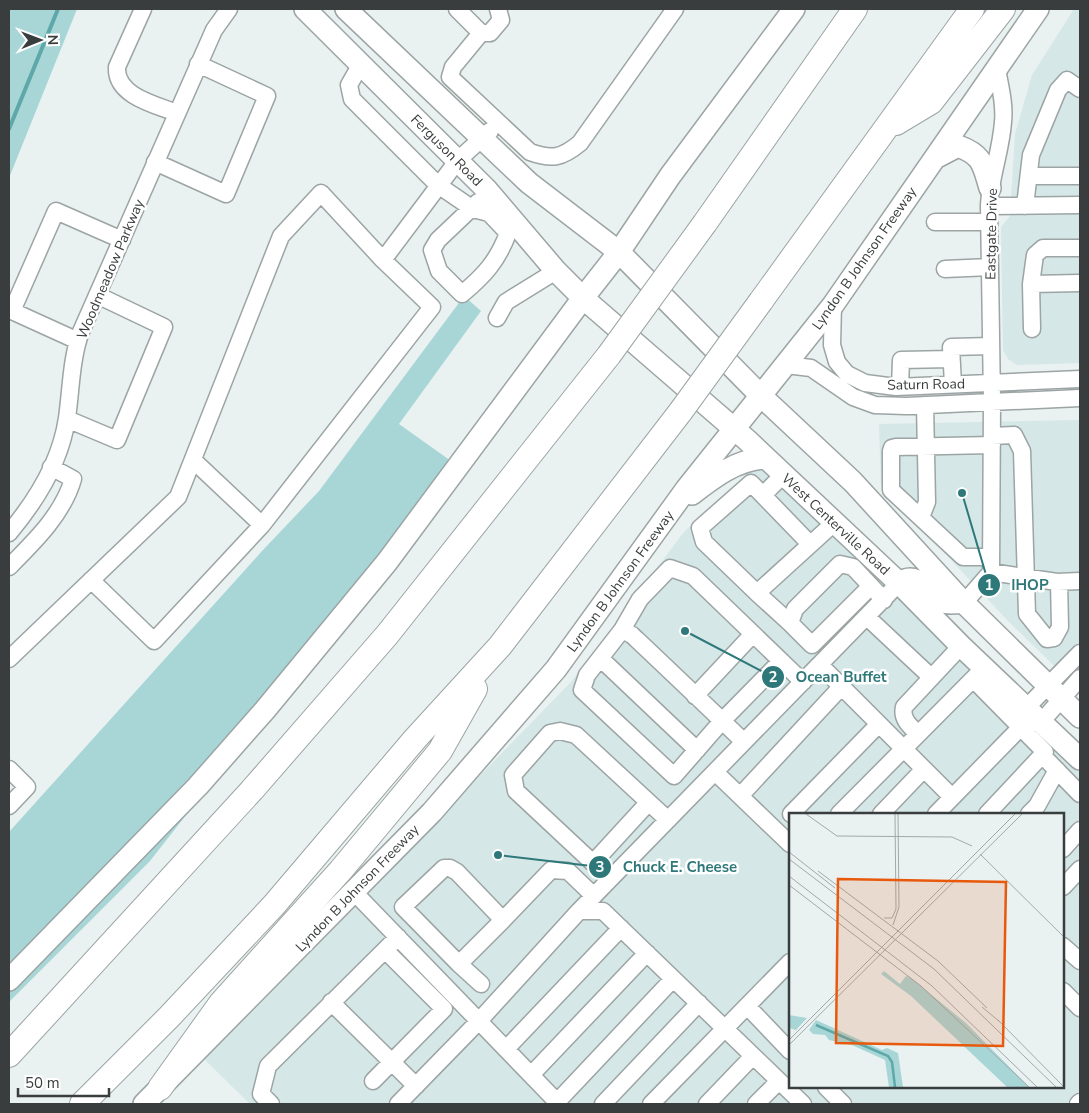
<svg xmlns="http://www.w3.org/2000/svg" width="1089" height="1113" font-family="'Nunito Sans',sans-serif">
	<style>
		.built { fill: #d5e7e7; fill-rule: evenodd }
		.green { fill: #a8d6d7 }
		.lines { fill: none; stroke-linecap: round; stroke-linejoin: round }
		.stream { stroke: #5fa8aa; stroke-width: 4 }
		.minor-casing { stroke: #9ca4a4; stroke-width: 19 }
		.major-casing { stroke: #9ca4a4; stroke-width: 24 }
		.highway-casing { stroke: #9ca4a4; stroke-width: 26 }
		.minor { stroke: #fff; stroke-width: 16 }
		.major { stroke: #fff; stroke-width: 21 }
		.highway { stroke: #fff; stroke-width: 24 }
		.highway-bridge-casing { stroke: #9ca4a4; stroke-width: 26; stroke-linecap: butt }
		.highway-bridge { stroke: #fff; stroke-width: 24 }
		.labels { text-anchor: middle; stroke-width: 5; stroke-linejoin: round; paint-order: stroke }
		.street-label { font-size: 14px; fill: #3a3d3d; stroke: #fff }
		.inset-river { fill: none; stroke: #5fa8aa; stroke-width: 2.5 }
		.inset-road { fill: none; stroke: #a3a9a9; stroke-width: 1 }
		.view { fill: #e8590c; fill-opacity: 0.15; stroke: #e8590c; stroke-width: 2.5 }
		.inset-edge { fill: none; stroke: #3a3d3d; stroke-width: 2.5 }
		.leader { fill: none; stroke: #2e787a; stroke-width: 2 }
		.callout-dot { fill: #2e787a; stroke: #fff; stroke-width: 2 }
		.mark-label { font-size: 15px; text-anchor: middle; font-weight: bold; fill: #fff }
		.callout-label { font-size: 15px; text-anchor: middle; font-weight: bold; fill: #2e787a; stroke: #fff; stroke-width: 5; stroke-linejoin: round; paint-order: stroke }
	</style>
	<rect width="100%" height="100%" fill="#e9f1f1"/>
	<path class="built" d="M1074,9H1080V363L1017,365L1008,359L1003,350L1001,227L1010,216L1015,134L1032,75Z
		M1080,420V691L1008,621L881,485L879,424Z
		M752,468L769,473L1080,773V1104H250L204,1059L571,682L684,532ZM790,814H1063V1087H790Z"/>
	<path class="green" d="M9,9H77L9,178Z
		M464,296L481,311L399,424L451,461L440,491L150,861L9,1002V832L263,550L319,491Z"/>
	<g class="lines">
		<path class="stream" d="M9,129L58,9"/>
		<g class="minor-casing">
			<path id="minor" d="M143,9L117,67C115,96 156,105 177,113
				M457,9L481,33H490L501,20L498,9
				M481,33L453,67L450,77L530,152C552,160 562,158 580,143L675,9
				M361,64L349,85L352,99L438,185L473,209L489,213L508,233L517,224
				M155,162L226,194L267,96L198,64
				M1029,176H1080
				M478,202L438,240L432,250L439,271L462,294C485,275 498,260 508,233
				M989,206L1080,205
				M1025,206L1031,155L1058,90L1067,80L1080,89
				M935,222H989
				M383,260L458,160L490,131
				M945,269L990,267
				M1031,284L1080,283
				M833,305L832,345L837,362L847,374L865,383L896,387L1080,379
				M497,318L506,302L556,271
				M1032,329L1031,284L1035,255L1043,248H1080
				M78,341L12,311L56,211L122,240
				M786,365L811,368L853,397L875,405L906,406L1080,398
				M953,384L951,347L991,346
				M900,387L901,360L951,359
				M67,419L117,440L164,327L97,295
				M992,436L1014,435L1022,451L1027,614L1047,639L1054,638L1060,627L1059,582
				M193,460L262,525
				M763,495L783,475
				M921,517L927,502L925,405
				M9,533C36,501 61,460 67,418C71,390 71,361 80,334L214,30L229,9
				M810,544L751,483L700,528L704,542L757,593L834,523
				M991,557H963L891,490V451L892,448L896,447L992,445
				M9,567C34,542 63,514 73,479L51,467
				M991,572L992,401L989,206C990,178 1001,151 1003,122C1005,104 1000,86 997,69
				M871,586L812,645L790,623L795,609L840,564L853,567L884,600
				M757,593L790,623
				M964,603L991,572L1057,582L1080,581
				M867,617L931,677
				M622,630L640,599L670,568L693,576L803,682
				M600,658L697,750
				M9,659L178,497L281,236L321,193L383,260L432,307L262,525L154,641L91,580
				M820,665L952,797
				M973,679L1045,752L987,814
				M695,696L753,634
				M1030,725L1042,721L1080,678
				M918,734C910,726 901,719 904,707L961,646
				M744,742C707,706 670,671 632,635L622,630L587,675L582,690L674,776L722,721L781,661
				M1042,755L1080,794
				M9,769L27,787L9,806
				M715,772L790,844
				M740,796L842,686
				M648,803L593,863L516,791L513,775L550,733L560,731L576,735L668,820
				M791,814L879,724
				M839,814L976,676L989,671
				M881,814L924,769
				M936,814L1020,728L1027,707L1080,653
				M1029,814L1037,806L1057,770
				M1063,849L1080,830
				M1063,887L1080,869
				M354,892L559,1104
				M579,911L899,583
				M503,920L459,964L403,907L444,868H450L457,872L503,920L551,870L568,871L594,896
				M1063,946L1080,961
				M459,964L481,984
				M1063,991L1080,1008
				M331,1002L416,1086
				M747,1006L790,1051
				M506,1049L621,928
				M531,1075L647,953
				M373,1081L444,1009L385,950
				M826,1087L843,1104
				M557,1102L673,979
				M271,1104L261,1094L268,1066L398,937
				M398,1104L479,1021L579,911H603L803,1104
				M603,1104L699,1003
				M651,1104L790,962
				M707,1104L753,1056
				M756,1104L779,1081
				M1078,1104L1080,1102"/>
		</g>
		<g class="major-casing">
			<path id="major" d="M305,9L487,190L556,271L583,298L747,440L899,583L961,646L1080,759
				M346,9L529,183L619,252L760,395L853,482L964,603L1080,717
				M935,158L958,146C983,155 983,165 990,188
				M692,494C714,477 736,460 765,458
				M899,583C920,569 928,596 943,602C949,604 958,602 964,603
				M9,980L198,786L265,710L387,562L583,298L619,252L670,176L794,9
				M144,1104L432,812L556,669L687,488L833,305L1038,9"/>
		</g>
		<g class="highway-casing">
			<path id="highway" d="M896,123L931,102L1003,9
				M705,223L855,9
				M761,301L972,9
				M9,1055L252,790L387,635L609,355
				M160,1088L221,1003L341,870L440,751L475,689
				M82,1104L169,1017L274,905L415,739L500,646L681,411"/>
		</g>
		<use href="#minor" class="minor"/>
		<use href="#major" class="major"/>
		<use href="#highway" class="highway"/>
		<g class="highway-bridge-casing">
			<path id="highway-bridge" d="M609,355L705,223
				M681,411L761,301"/>
		</g>
		<use href="#highway-bridge" class="highway-bridge"/>
	</g>
	<g class="labels">
		<g class="street-label">
			<text transform="translate(447 150) rotate(45)" y="5">Ferguson Road</text>
			<text transform="translate(991 234) rotate(-89)" y="5">Eastgate Drive</text>
			<text transform="translate(864 258) rotate(-55)" y="5">Lyndon B Johnson Freeway</text>
			<text transform="translate(110 269) rotate(-67)" y="5">Woodmeadow Parkway</text>
			<text transform="translate(926 384) rotate(-1)" y="5">Saturn Road</text>
			<text transform="translate(836 524) rotate(43)" y="5">West Centerville Road</text>
			<text transform="translate(620 581) rotate(-54)" y="5">Lyndon B Johnson Freeway</text>
			<text transform="translate(357 888) rotate(-46)" y="5">Lyndon B Johnson Freeway</text>
		</g>
	</g>
	<g transform="translate(789 813)">
		<rect width="275" height="275" fill="#e9f1f1"/>
		<path d="M95,158L111,171L117,163L122,165L177,210L240,274H218L122,183L92,161ZM0,202L18,205L7,217L0,215ZM27,207L93,237L98,235L109,240L114,274H100L96,247L63,232L40,227L36,222L24,221L20,217Z" fill="#a8d6d7"/>
		<path class="inset-river" d="M27,212L99,243L103,249L106,274"/>
		<path class="inset-road" d="M17,1L48,23L163,24L183,33M0,39L46,75M191,41L275,124M0,46L145,156L267,274M29,58L149,148L198,195M0,63L143,173L248,274M0,72L132,173L240,274M95,105H103L107,96L106,1M104,112L110,94L109,1M193,194L211,209M209,207L275,274M0,227L226,1M0,232L233,1"/>
		<path class="view" d="M49,66L217,69L214,233L47,230Z"/>
		<rect width="275" height="275" class="inset-edge"/>
	</g>
	<path class="leader" d="M962 493L989 585M685 631L773 677M498 855L600 867"/>
	<g class="callout-dot">
		<circle cx="962" cy="493" r="5"/>
		<circle cx="685" cy="631" r="5"/>
		<circle cx="498" cy="855" r="5"/>
		<circle cx="989" cy="585" r="12"/>
		<circle cx="773" cy="677" r="12"/>
		<circle cx="600" cy="867" r="12"/>
	</g>
	<g class="mark-label">
		<text x="989" y="590">1</text>
		<text x="773" y="682">2</text>
		<text x="600" y="872">3</text>
	</g>
	<g class="callout-label">
		<text x="1030" y="590">IHOP</text>
		<text x="841" y="682">Ocean Buffet</text>
		<text x="680" y="872">Chuck E. Cheese</text>
	</g>
	<rect width="1089" height="1113" fill="none" stroke="#3a3d3d" stroke-width="20"/>
	<g transform="translate(40 40) rotate(89)" stroke="#ffffff" stroke-width="4" paint-order="stroke">
	<path d="M0-4L9 19L0 12L-9 19Z" fill="#3a3d3d"/>
	<text y="-8" font-size="14" font-weight="bold" text-anchor="middle" fill="#3a3d3d">N</text>
	</g>
	<path d="M18 1088v8h91v-8" fill="none" stroke="#3a3d3d" stroke-width="2.5"/>
	<text x="25" y="1088" font-size="15" fill="#3a3d3d" stroke="#ffffff" stroke-width="4" paint-order="stroke">50 m</text>
</svg>
